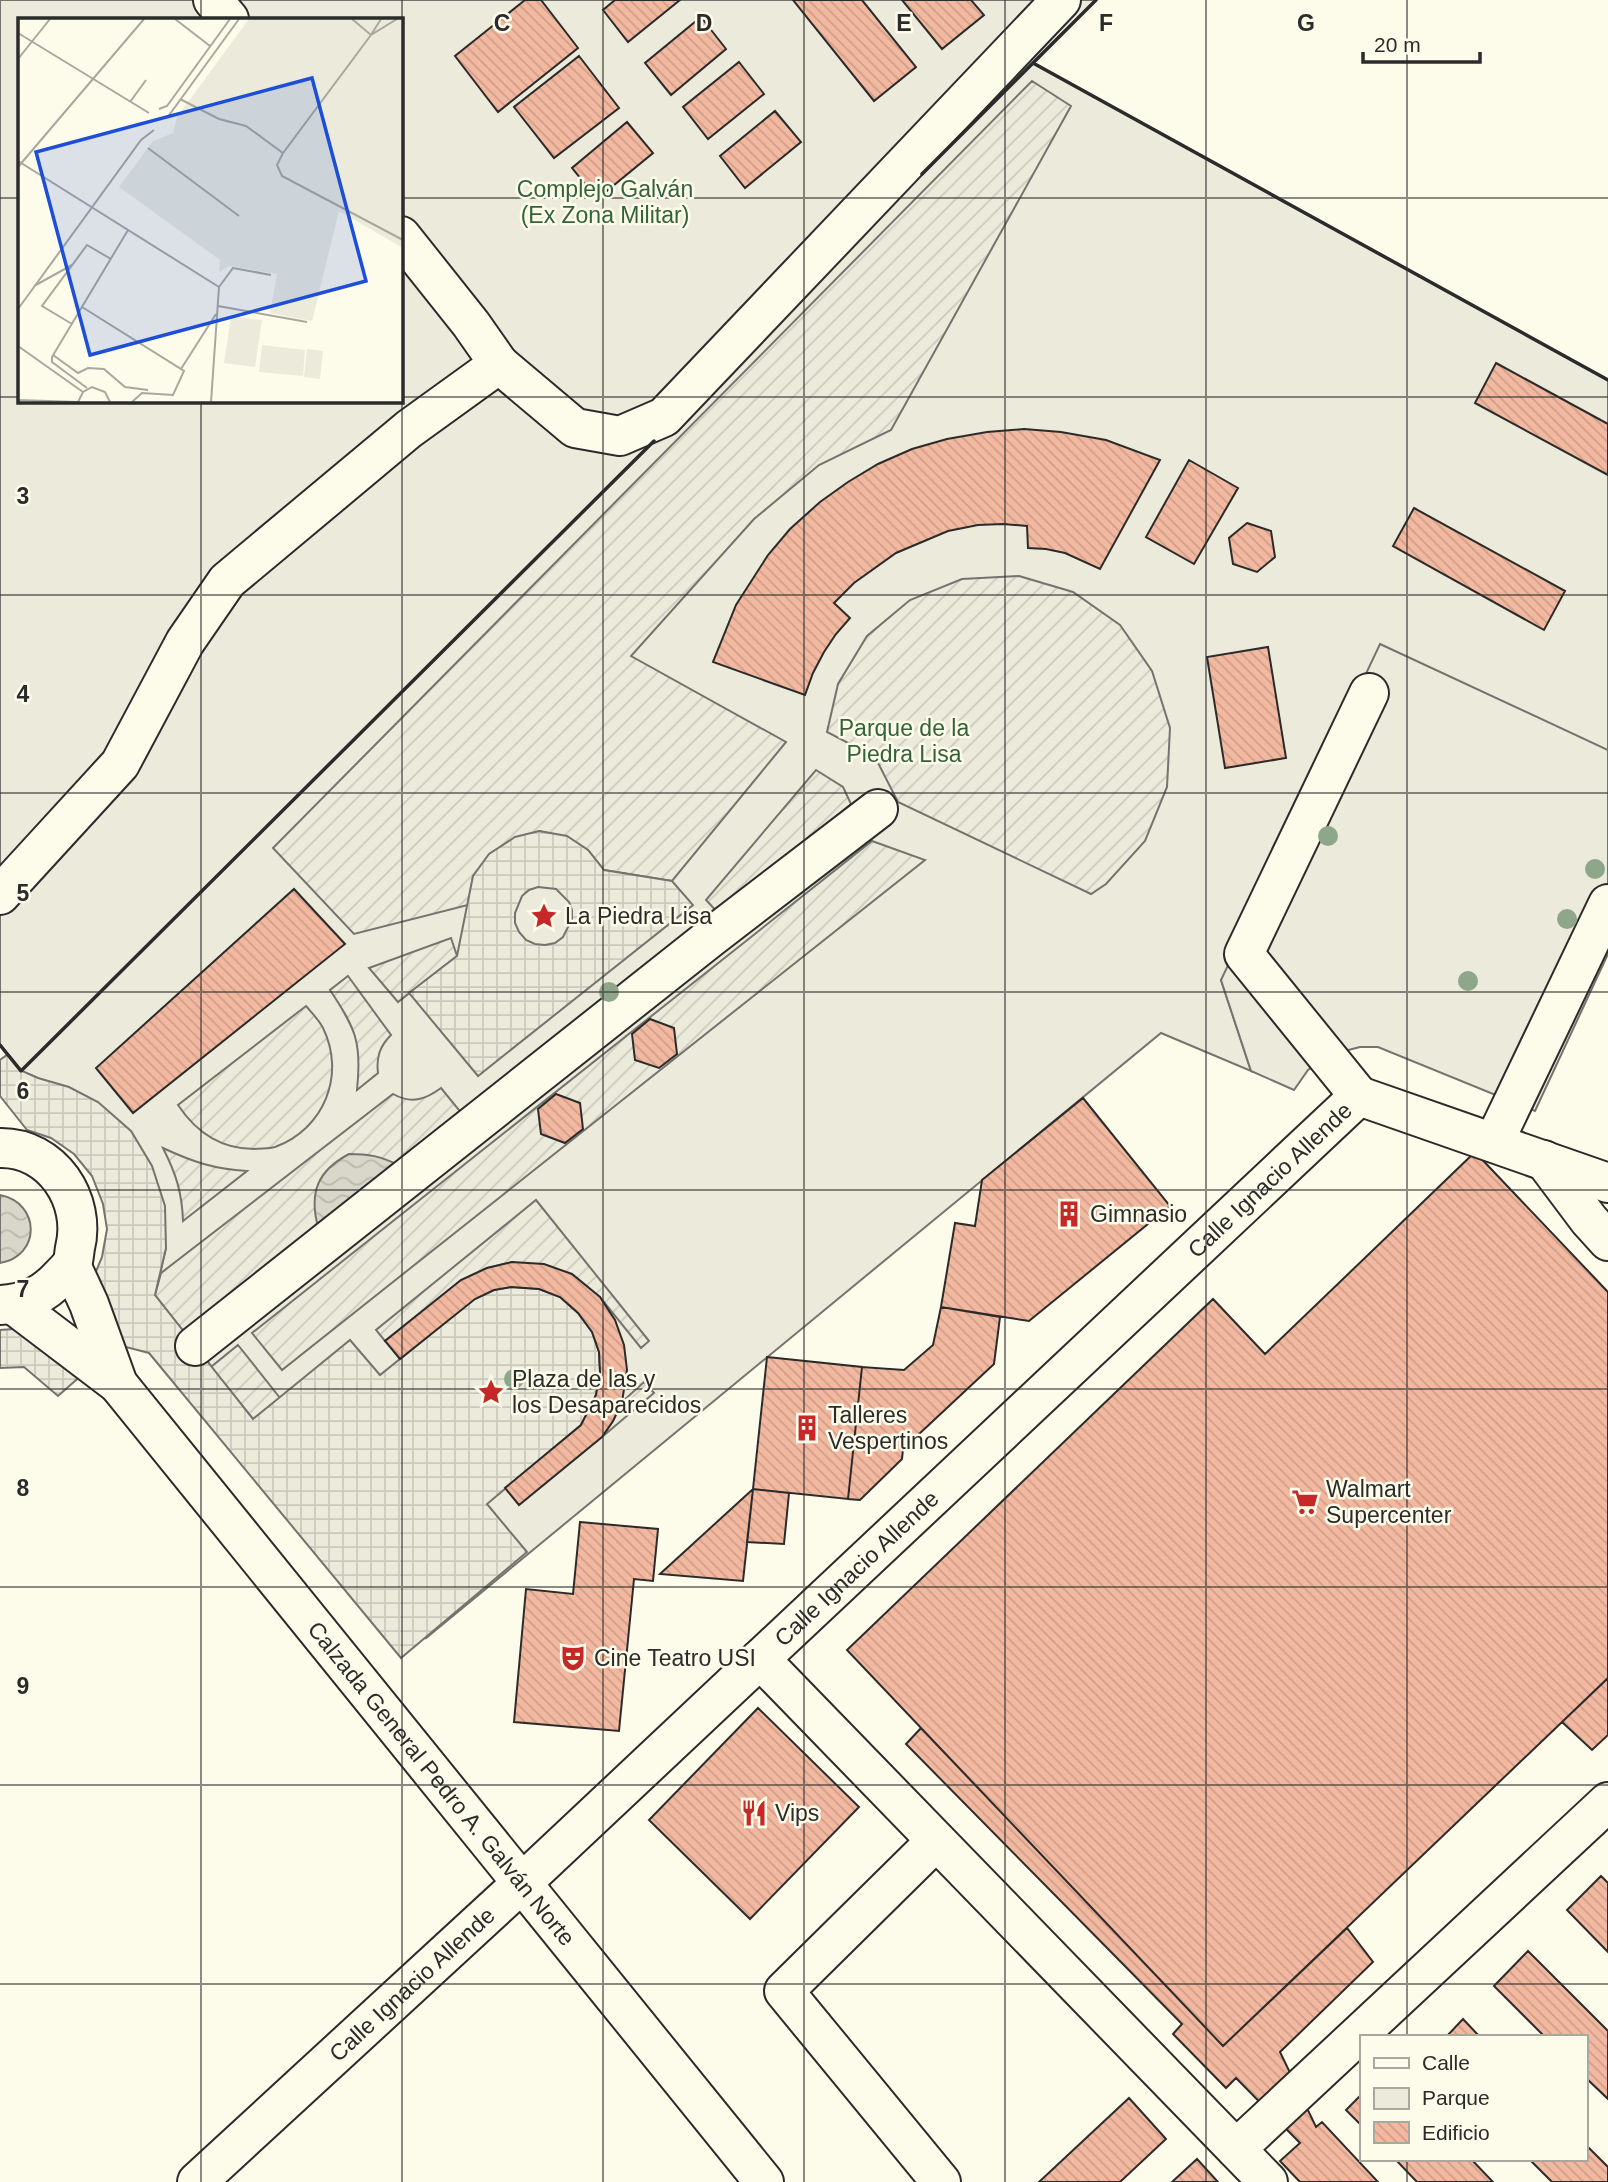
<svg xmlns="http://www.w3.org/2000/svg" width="1608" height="2182" font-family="Helvetica,sans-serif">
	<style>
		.green { fill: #ecebdb; stroke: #74746e; stroke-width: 2; fill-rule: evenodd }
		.garden { fill: url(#garden-furrows); stroke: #74746e; stroke-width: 2 }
		.parking { fill: #eceadb; stroke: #74746e; stroke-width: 2 }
		.plaza { fill: url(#plaza-grid); stroke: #74746e; stroke-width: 2; fill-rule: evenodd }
		.water { fill: url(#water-waves); stroke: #74746e; stroke-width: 2 }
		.building { fill: url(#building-back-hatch); stroke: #2b2b2b; stroke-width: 2 }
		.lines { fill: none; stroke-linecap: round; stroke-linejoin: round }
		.minor-casing { stroke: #2b2b2b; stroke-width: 42 }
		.major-casing { stroke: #2b2b2b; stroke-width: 42 }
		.minor { stroke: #fdfbea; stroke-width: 38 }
		.major { stroke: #fdfbea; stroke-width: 38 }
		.wall { stroke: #2b2b2b; stroke-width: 3.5 }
		.tree { fill: #8ea78a }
		.grid { fill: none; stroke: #2b2b2b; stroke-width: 2; stroke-opacity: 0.55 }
		.labels { text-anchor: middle; stroke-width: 5; stroke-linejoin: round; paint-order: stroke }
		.park-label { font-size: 23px; fill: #34623c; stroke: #fdfbea }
		.poi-label { font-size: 23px; fill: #2b2b2b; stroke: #fdfbea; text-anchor: start }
		.street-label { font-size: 23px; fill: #2b2b2b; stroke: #fdfbea }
		.inset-road { fill: none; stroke: #a9a89e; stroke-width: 2 }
		.view { fill: #1d4ed8; fill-opacity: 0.15; stroke: #1d4ed8; stroke-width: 3.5 }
		.inset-edge { fill: none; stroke: #2b2b2b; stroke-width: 3.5 }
		.grid-label { font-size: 23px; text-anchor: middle; font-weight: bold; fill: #2b2b2b; stroke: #fdfbea; stroke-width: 5; stroke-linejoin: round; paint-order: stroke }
	</style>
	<defs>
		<pattern id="garden-furrows" width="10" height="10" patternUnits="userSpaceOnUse" patternTransform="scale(1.75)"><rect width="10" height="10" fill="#ecebdb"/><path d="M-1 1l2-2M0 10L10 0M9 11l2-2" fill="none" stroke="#cbcabc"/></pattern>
		<pattern id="plaza-grid" width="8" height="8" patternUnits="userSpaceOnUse" patternTransform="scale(1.75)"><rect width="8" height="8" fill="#eceadb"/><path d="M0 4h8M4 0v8" fill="none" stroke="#cbc9bc"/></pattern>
		<pattern id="water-waves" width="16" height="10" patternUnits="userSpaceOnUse" patternTransform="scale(1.75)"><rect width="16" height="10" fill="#d8d7c9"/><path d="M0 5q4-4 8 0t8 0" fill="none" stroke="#bab9ad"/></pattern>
		<pattern id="building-back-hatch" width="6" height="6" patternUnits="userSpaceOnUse" patternTransform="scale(1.75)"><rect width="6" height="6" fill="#f2b8a0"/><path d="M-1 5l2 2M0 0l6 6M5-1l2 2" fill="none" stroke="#d09e8a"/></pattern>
	</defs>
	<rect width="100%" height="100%" fill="#fdfbea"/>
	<path class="green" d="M0,0H1096L1033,63L1608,380V751L1221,980L1251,1071L1161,1033L426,1638L155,1295L166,1248L38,1078L21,1071L0,1044ZM19,19H401V401H19Z"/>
	<path class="garden" d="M1032,81L1071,106L891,430L819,465L754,519L631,656L786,742L672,881L604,870L588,850L567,837L539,831L473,877L468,905L354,934L273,848Z
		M1019,576L1073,592L1120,625L1152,671L1170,728L1167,787L1145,841L1106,884L1091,894L898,802L875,757L827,732L838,684L867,636L910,600L962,579Z
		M816,770L843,787L851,804L720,915L706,900Z
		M872,841L925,860L282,1370L252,1333Z
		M451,938L457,956L398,1002L369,968Z
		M348,976L391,1035C380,1046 376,1057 378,1073L357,1090C362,1043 356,1029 330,990Z
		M306,1006C312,1013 319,1020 323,1028C346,1075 324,1129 275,1147C269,1149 261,1148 254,1149C221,1149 196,1132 178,1105Z
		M441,1088L463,1115L184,1332L155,1295L161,1273L393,1094C411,1104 425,1100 441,1088Z
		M163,1148C193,1162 214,1169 247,1171L183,1221C182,1192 176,1174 163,1148Z
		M536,1200L649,1341L641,1348L600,1297L512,1262L487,1268L461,1280L385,1341L376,1330Z
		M238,1345L280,1398L253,1419L211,1367Z
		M644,1382L654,1393L602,1437L613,1421L622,1402Z"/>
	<path class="parking" d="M1380,644L1608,750V954L1535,1111L1378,1047H1360L1333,1054L1308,1070L1294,1090L1251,1071L1221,980Z"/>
	<path class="plaza" d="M539,831L567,836L588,850L604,870L672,881L693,905L478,1076L409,993L457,956L473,876L489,854L515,837ZM538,887L556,889L569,902L572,910V919L563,937L555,943L545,945L535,944L526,940L519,932L515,923V913L522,896L529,890Z
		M8,1054L22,1071L38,1078L69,1087L98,1102L131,1131L152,1166L165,1206L166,1248L155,1295L253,1419L350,1340L380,1375L474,1299L494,1290L511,1287L539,1289L560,1297L578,1313L592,1332L599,1352L600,1372L596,1395L581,1425L487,1504L527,1552L401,1658L149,1353L114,1344L92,1281L102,1257L107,1229L103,1204L92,1176L74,1154L51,1138L27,1130L0,1096V1060Z
		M27,1328L84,1373L58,1396L24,1367L0,1368V1330Z"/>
	<path class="water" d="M349,1154C368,1154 381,1156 398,1165L318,1227C309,1193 317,1171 349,1154Z
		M0,1195C41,1203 41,1256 0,1263Z"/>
	<path class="building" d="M525,0H541L578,48L498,112L455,56Z
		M615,0H680L628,42L603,10Z
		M793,0H862L916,67L874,101Z
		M902,0H971L984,15L942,49Z
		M701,17L726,49L671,95L645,63Z
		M579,56L619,108L554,158L514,107Z
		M739,62L764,94L708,139L683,107Z
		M775,111L801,142L745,188L720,156Z
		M627,122L653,153L597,199L572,168Z
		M1496,363L1608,424V475L1475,403Z
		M1024,429L1061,432L1106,440L1160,460L1100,569L1065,553L1046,549L1028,548L1027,526L1003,524L978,525L948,531L896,553L854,583L834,603L850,618L836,634L824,652L813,673L805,695L713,662L736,605L768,555L790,529L820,502L848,482L878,464L912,449L947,439L987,432Z
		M1189,460L1238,488L1194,564L1146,537Z
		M1414,508L1565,591L1544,630L1393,546Z
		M1247,523L1271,531L1275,557L1257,572L1233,564L1229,538Z
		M1268,647L1286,758L1225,768L1207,657Z
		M294,889L345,944L133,1113L96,1068Z
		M650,1019L674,1028L677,1054L659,1068L635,1060L632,1034Z
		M556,1094L580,1103L583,1129L565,1143L541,1134L538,1109Z
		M1083,1098L1170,1206L1029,1321L941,1307L955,1223L975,1226L982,1180Z
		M1475,1152L1608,1292V1678L1223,2046L847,1650L1213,1299L1265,1354Z
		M512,1262L544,1264L572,1274L600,1297L615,1320L624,1345L627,1370L622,1402L613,1421L602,1437L519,1505L505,1488L581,1425L596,1395L600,1372L599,1352L592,1332L578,1313L560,1297L539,1289L511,1287L494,1290L475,1299L400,1359L385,1341L461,1280L487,1268Z
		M941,1307L1000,1317L994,1364L903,1449L902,1459L860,1500L848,1499L862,1367L904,1370L933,1345Z
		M767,1357L862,1367L848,1499L753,1489Z
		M753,1489L743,1581L660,1574Z
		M753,1489L789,1493L784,1544L747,1542Z
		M580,1522L658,1529L653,1581L634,1579L619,1731L514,1722L526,1589L573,1594Z
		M1608,1678V1735L1592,1750L1562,1722Z
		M758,1708L859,1807L750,1919L649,1820Z
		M921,1728L1223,2046L1347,1928L1373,1962L1280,2052L1316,2127L1322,2122L1378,2182H1300L1280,2161L1300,2143L1236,2078L1226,2088L1173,2034L1182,2024L906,1744Z
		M1601,1876L1608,1883V1952L1567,1910Z
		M1528,1951L1608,2031V2099L1585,2077V2037H1545L1494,1986Z
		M1463,2019L1480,2037H1446Z
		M1361,2095V2125L1346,2110Z
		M1129,2098L1166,2139L1120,2182H1039Z
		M1585,2144L1608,2167V2182H1552L1529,2159H1585Z
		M1197,2159L1218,2182H1172Z
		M1395,2159H1471L1493,2182H1417Z"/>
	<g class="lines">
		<g class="minor-casing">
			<g id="minor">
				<path d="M213,0L229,19"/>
				<path d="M499,364L575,428L620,436L664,417L1061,0"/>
				<path d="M0,895L120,764L185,642L227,581L409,429L499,364L471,324L401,236"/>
				<path d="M1359,1096L1244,954L1369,693"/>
				<path d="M1359,1096L1608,1183"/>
				<path d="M1494,1142L1608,904"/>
				<path d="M1544,1160L1589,1220L1608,1241"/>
				<path d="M195,1346L710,938L878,809"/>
				<path d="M760,1659L1268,2182"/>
				<path d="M936,1841L784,1991L941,2182"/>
				<path d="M1236,2149L1608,1802"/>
				<path id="s1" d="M197,2182L523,1882L1359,1096"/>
			</g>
		</g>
		<g class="major-casing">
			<g id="major">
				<path d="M0,1148C52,1147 87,1200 75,1248C74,1253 74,1260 72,1264C69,1268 64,1273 61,1276C44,1295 25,1304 0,1305"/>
				<path id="s2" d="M71,1265L89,1304L118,1384L764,2182"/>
				<path d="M14,1305L118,1384"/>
			</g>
		</g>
		<use href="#minor" class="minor"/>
		<use href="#major" class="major"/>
		<path class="wall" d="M1033,63L1608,380
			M922,174L1096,0
			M0,1045L21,1071L654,441"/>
	</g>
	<g class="tree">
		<circle cx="1328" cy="836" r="10"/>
		<circle cx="1595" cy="869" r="10"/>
		<circle cx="1567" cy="919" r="10"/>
		<circle cx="1468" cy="981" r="10"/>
		<circle cx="609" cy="992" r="10"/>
		<circle cx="514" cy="1379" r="10"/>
	</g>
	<path class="grid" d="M201,0V19M402,0V2182M603,0V2182M804,0V2182M1005,0V2182M1206,0V2182M1407,0V2037M0,198H19M401,198H1608M0,397H19M401,397H1608M201,401V2182M0,595H1608M0,793H1608M0,992H1608M0,1190H1608M0,1389H1608M0,1587H1608M0,1785H1608M0,1984H1608M1407,2159V2182"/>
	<defs>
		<g id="sight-bare" transform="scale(2.1)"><path d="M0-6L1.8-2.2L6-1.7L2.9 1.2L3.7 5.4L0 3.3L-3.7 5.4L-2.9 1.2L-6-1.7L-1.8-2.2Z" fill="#c62828" stroke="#fdfbea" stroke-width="2.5" paint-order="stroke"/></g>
		<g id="building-bare" transform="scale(2.1)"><path d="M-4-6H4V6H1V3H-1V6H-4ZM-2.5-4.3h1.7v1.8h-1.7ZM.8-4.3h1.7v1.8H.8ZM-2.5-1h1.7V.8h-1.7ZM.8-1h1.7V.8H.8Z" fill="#c62828" stroke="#fdfbea" stroke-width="2.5" paint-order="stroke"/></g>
		<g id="supermarket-bare" transform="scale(2.1)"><path d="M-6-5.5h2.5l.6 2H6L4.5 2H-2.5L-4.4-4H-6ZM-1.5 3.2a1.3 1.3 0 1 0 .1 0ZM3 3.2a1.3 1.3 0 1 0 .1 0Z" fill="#c62828" stroke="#fdfbea" stroke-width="2.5" paint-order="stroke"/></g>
		<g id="theatre-bare" transform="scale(2.1)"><path d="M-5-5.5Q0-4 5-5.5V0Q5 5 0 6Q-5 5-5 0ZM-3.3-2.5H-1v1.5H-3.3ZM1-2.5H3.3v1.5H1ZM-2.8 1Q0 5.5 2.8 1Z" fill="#c62828" stroke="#fdfbea" stroke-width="2.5" paint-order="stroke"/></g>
		<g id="restaurant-bare" transform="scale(2.1)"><path d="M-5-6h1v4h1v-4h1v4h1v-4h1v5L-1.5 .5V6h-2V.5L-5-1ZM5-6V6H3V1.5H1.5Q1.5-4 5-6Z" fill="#c62828" stroke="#fdfbea" stroke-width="2.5" paint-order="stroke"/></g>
	</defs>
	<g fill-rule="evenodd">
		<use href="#sight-bare" x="544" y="916"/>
		<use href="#building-bare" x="1069" y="1214"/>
		<use href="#sight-bare" x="491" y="1392"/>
		<use href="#building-bare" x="807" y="1428"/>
		<use href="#supermarket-bare" x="1305" y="1502"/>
		<use href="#theatre-bare" x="573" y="1658"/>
		<use href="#restaurant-bare" x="754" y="1813"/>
	</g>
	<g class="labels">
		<g class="park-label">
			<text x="605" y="197">Complejo Galván<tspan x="605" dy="26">(Ex Zona Militar)</tspan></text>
			<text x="904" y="736">Parque de la<tspan x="904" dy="26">Piedra Lisa</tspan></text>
		</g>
		<g class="poi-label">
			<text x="565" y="924">La Piedra Lisa</text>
			<text x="1090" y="1222">Gimnasio</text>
			<text x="512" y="1387">Plaza de las y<tspan x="512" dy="26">los Desaparecidos</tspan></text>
			<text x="828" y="1423">Talleres<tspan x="828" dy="26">Vespertinos</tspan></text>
			<text x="1326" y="1497">Walmart<tspan x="1326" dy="26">Supercenter</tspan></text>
			<text x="594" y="1666">Cine Teatro USI</text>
			<text x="775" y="1821">Vips</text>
		</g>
		<g class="street-label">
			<text dy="8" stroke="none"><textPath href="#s1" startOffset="1468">Calle Ignacio Allende</textPath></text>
			<text dy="8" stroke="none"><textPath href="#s1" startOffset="901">Calle Ignacio Allende</textPath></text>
			<text dy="8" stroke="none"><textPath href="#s2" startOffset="642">Calzada General Pedro A. Galván Norte</textPath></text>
			<text dy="8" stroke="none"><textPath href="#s1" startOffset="292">Calle Ignacio Allende</textPath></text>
		</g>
	</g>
	<g transform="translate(18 18)">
		<rect width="385" height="385" fill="#fdfbea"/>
		<path d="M231,1H385V230L321,193L294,303L252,295L259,256L211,248L201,254L202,242L101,169L135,123L155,115L159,99ZM213,298L244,302L237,349L206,345ZM244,327L287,332L285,358L241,354ZM289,331L305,333L302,361L286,359Z" fill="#ecebdb"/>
		<path d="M135,123L169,147V156L158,142H149L132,128ZM196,123L319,193L317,199L270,187L233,162L227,185L205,175L207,156L195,150L188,136ZM134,137L217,199V206L130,142ZM229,189L249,195L256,208L248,228L234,234L218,228Z" fill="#ecebdb"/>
		<path class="inset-road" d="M157,1L192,28M334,1L353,17L363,1M0,15L131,95M0,41L32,1M162,81L201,101L228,108L265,135L353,17L379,1M112,84L128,62M141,91L149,88L212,1M149,100L221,1M130,130L221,198M265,135L259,147L264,158L385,222M0,143L201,269M0,149L126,1M16,268L54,247M201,269L215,250L253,257M200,288L289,304M64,289L166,353L155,377L124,375L114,384M0,291L123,122L136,112M54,306L24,288L69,227L93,241M0,328L65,374M35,337L60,355L70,350L86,351L107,369L130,372M163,351L198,296M69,370L34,344V339L110,212M0,382L60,384M60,384L65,374L74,369L87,374L92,384M193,384L201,269"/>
		<path class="view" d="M294,60L348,263L72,337L18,134Z"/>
		<rect width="385" height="385" class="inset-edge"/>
	</g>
	<g class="grid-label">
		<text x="502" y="31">C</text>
		<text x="704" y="31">D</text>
		<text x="904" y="31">E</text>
		<text x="1106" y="31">F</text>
		<text x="1306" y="31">G</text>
		<text x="23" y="504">3</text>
		<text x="23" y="702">4</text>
		<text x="23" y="901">5</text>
		<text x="23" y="1099">6</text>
		<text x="23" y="1297">7</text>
		<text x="23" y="1496">8</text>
		<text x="23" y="1694">9</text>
	</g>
	<rect x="1360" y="2035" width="228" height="126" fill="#fdfbea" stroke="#a9a89e" stroke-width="2"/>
	<rect x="1374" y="2058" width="35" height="10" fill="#fdfbea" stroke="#a9a89e" stroke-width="2"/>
	<text x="1422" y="2070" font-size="21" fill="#2b2b2b">Calle</text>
	<rect x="1374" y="2088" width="35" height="21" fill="#ecebdb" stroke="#a9a89e" stroke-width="2"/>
	<text x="1422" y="2105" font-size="21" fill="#2b2b2b">Parque</text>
	<rect x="1374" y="2122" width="35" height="21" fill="url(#building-back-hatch)" stroke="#a9a89e" stroke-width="2"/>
	<text x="1422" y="2140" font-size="21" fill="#2b2b2b">Edificio</text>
	<path d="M1363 52v10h117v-10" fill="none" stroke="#2b2b2b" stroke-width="3.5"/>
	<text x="1374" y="52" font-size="21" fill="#2b2b2b" stroke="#fdfbea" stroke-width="5" paint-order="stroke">20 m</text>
</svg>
